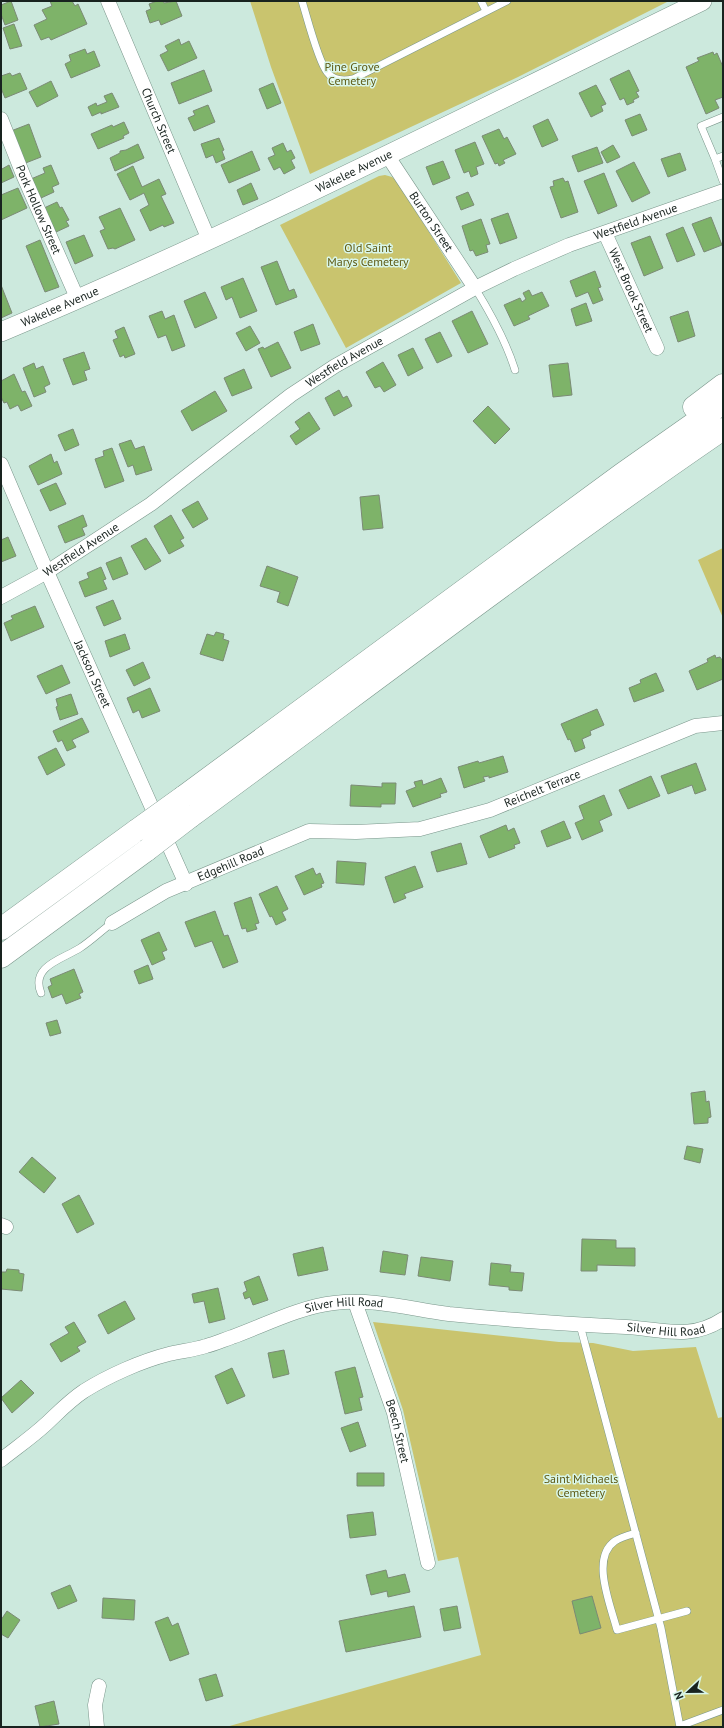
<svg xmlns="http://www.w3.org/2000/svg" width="724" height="1728" font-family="'PT Sans',sans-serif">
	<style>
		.green { fill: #c9c46e }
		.building { fill: #7eb369; stroke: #7b8a75 }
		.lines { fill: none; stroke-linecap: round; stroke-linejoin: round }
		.lane-casing { stroke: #7a968b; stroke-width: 8 }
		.street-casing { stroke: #7a968b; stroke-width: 15 }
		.secondary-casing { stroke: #7a968b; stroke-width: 20 }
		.highway-casing { stroke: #7a968b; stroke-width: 23 }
		.lane { stroke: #fff; stroke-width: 7 }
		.street { stroke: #fff; stroke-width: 14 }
		.secondary { stroke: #fff; stroke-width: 19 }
		.highway { stroke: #fff; stroke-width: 22 }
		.highway-bridge-casing { stroke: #7a968b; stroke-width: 23; stroke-linecap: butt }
		.highway-bridge { stroke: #fff; stroke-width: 22 }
		.labels { text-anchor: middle; stroke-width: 3; stroke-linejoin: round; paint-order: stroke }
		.park-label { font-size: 12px; fill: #5e5913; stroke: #d9f6ea }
		.street-label { font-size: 12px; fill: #18231f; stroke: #d9f6ea }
	</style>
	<rect width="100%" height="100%" fill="#cce9dd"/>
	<path class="green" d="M250,1H669L518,77L310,174L271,67Z
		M385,175L392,177L397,181L461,283L346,348L280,225L379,176Z
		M723,548V618L698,560Z
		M373,1322L559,1342L593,1343L633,1351L696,1347L718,1418L723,1417V1727H226L481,1655L458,1557L438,1561L403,1410Z"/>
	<path class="building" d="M11,1L18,20L5,25L1,14V5Z
		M50,1H72L75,6L78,4L87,24L51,40L49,37L41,40L34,25L47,19L42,10L52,6Z
		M157,1H163L164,3L176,1L182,16L161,25L159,20L150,23L146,11L151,9L149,4Z
		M14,24L22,46L10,49L3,28Z
		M179,39L181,45L189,41L197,58L168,71L160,55L168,51L165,46Z
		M85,49L87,54L94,51L100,66L71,78L65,64L71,61L69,55Z
		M713,52L714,55L717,53L723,67V97L715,100L719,108L706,114L686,67L699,61L697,58Z
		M204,70L212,91L179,104L171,83Z
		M629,70L639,91L636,92L639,97L633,100L634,102L627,105L624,98L620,100L610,79Z
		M10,73L12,76L20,73L27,89L5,98L1,88V76Z
		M51,81L58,96L37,107L29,92Z
		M273,83L281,103L267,109L259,89Z
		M596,85L606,104L601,106L603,111L591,117L579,93Z
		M112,93L119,107L101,114V112L92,116L88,107L96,103L97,106L107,102L104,96Z
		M208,105L215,122L194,131L188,118L195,115L193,111Z
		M640,114L647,130L632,136L625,120Z
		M548,119L558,140L542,147L533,126Z
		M124,122L129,133L123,136L124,138L98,149L91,134L112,125L113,127Z
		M29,124L41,157L23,164L11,131Z
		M499,129L504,139L507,137L516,154L503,160L505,163L499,166L498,163L495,164L482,136Z
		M219,138L224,150L222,151L225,159L216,163L213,155L206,158L201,144Z
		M475,142L484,164L476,167L478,174L471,177L469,171L464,173L455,150Z
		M283,143L287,152L291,150L295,158L291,160L295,168L284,174L280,167L274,170L268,158L275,155L272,148Z
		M138,144L144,158L115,171L110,158L120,153V151L126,150Z
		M613,145L620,157L607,163L601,152Z
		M597,147L603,163L578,172L572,156Z
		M252,151L260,170L229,183L221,165Z
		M680,153L686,170L668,177L661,159Z
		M443,161L450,178L433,185L426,167Z
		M634,162L650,193L632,202L616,171Z
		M9,165L14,177L1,183V166L2,169Z
		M51,165L59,184L52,187L54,192L41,198L31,179L45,173L43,168Z
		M133,166L142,187L159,179L166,194L161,196L174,223L164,227L163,225L150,231L140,210L149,205L144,193L130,200L117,174Z
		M604,173L617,206L598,214L584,181Z
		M563,178L565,182L568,181L578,212L561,218L550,187L554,186L553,181Z
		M251,183L258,199L243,205L237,190Z
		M18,188L27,208L1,220V195Z
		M468,192L474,205L461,210L456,197Z
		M57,202L60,208L62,207L69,220L66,221L69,226L56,232L44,208Z
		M120,208L135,240L115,249L113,248L108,249L100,231L105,229L99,217Z
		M508,213L517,238L500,244L491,219Z
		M711,217L722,245L704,252L692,224Z
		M481,219L490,244L486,245L488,252L476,256L473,250L470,251L462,226Z
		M683,227L695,255L677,262L666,234Z
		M84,235L93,256L75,264L66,242Z
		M650,236L663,268L644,276L631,243Z
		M40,240L59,287L45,292L26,246Z
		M277,261L289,291L294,289L297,297L276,305L261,267Z
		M595,271L601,287L598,288L603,300L593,304L588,292L576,297L570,281Z
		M243,278L257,311L240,318L232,297L226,300L221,287Z
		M1,285L12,313L1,318Z
		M529,290L532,296L542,292L549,306L528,316L530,319L514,326L504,305L520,298L522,302L526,299L523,293Z
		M205,292L217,318L195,328L184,301Z
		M586,303L592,321L576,326L571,309Z
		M162,311L165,319L174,315L185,346L172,351L166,335L158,338L149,316Z
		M472,311L488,344L468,353L452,321Z
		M688,311L695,336L678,342L670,317Z
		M313,324L320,344L301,351L294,332Z
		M250,326L260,343L246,351L236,333Z
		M124,327L135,354L125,358L124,355L120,357L113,340L118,338L115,331Z
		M440,332L452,356L437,363L425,339Z
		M278,342L291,368L271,377L258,349L263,347L264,349Z
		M413,348L423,368L408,376L398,355Z
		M84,352L90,369L84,371L87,380L73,385L63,359Z
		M383,362L396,385L384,392L380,386L375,388L366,372Z
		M34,363L36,369L43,366L50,384L44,387L46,392L34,397L23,368Z
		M568,363L572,395L553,397L549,365Z
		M244,369L252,388L232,396L224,378Z
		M14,374L22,392L25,391L32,406L21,411L18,405L10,409L7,402L4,403L1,397V381Z
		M339,390L343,398L347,396L352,406L334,416L325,398Z
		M215,391L227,411L192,431L181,411Z
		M488,406L510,429L495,444L473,421Z
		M309,412L320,429L296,445L290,436L300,429L295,422Z
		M73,429L79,445L65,451L58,435Z
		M131,440L135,449L144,446L152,470L136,475L133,465L128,467L119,444Z
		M112,448L124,481L105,488L95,459L104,456L103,451Z
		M51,454L54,463L57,461L62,474L38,485L29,466Z
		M56,483L66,504L50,511L40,490Z
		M379,495L383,528L363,530L360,497Z
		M198,501L208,519L193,528L182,510Z
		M83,515L87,526L82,528L85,535L65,543L58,526Z
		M171,515L184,538L180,540L184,546L169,554L154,526Z
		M8,537L16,556L1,562V540Z
		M146,538L161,561L145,570L131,546Z
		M121,557L128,574L113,580L106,563Z
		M267,566L298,577L288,606L277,602L280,592L260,586Z
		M101,567L106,579L103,580L107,589L85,597L79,582L89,578L87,573Z
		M113,600L121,619L104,626L96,607Z
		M35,606L44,627L11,641L4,623L13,619L11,616Z
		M216,632L224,634L223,639L229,641L223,661L200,654L207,634L214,636Z
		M125,634L130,649L110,657L105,641Z
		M715,655L716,658L720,657L722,660H723V679L697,690L689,671L708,662L707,659Z
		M143,662L150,678L134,686L126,670Z
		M62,665L70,683L46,694L37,676Z
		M656,673L664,691L634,702L629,688L641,683L640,680Z
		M150,688L160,711L142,718L139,710L133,713L127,698Z
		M71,694L78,714L60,720L56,707L58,706L56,699Z
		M597,709L604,725L590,731L591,735L582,739L585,748L575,752L570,739L568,740L561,724Z
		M82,718L89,732L72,740L76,747L67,751L62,740L58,742L53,731Z
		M56,748L65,765L47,775L38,757Z
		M503,756L508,772L489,778V776L483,777L485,781L464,788L458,767L478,761L479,763Z
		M696,763L706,790L695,794L692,785L668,794L661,776Z
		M651,776L660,796L628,809L619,790Z
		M441,778L447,792L440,794L441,797L413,807L406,791L416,787L414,782L422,780L423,785Z
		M382,783H396L395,804H381V807L350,806L351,785L382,787Z
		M604,795L612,815L599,821L603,831L582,840L575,823L584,819L579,806Z
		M564,821L571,838L547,847L541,831Z
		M506,825L508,831L514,828L520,843L514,845L515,848L489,858L480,836Z
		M461,843L467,864L437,872L431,852Z
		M337,861L366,863L364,885L336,883Z
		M415,866L423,887L404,894L406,898L394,903L385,877Z
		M313,868L316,875L320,873L324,883L321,884L322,887L304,895L295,876Z
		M277,886L288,909L282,912L286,920L276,925L272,916L270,917L259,894Z
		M251,897L259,923L255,924L257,929L247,932L246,928L242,929L234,903Z
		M215,911L224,936L228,935L238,962L223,968L212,941L195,947L185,922Z
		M159,932L167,950L162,952L165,959L152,965L141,940Z
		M148,965L153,979L139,984L134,971Z
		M74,969L83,992L79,994L81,998L66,1004L62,994L52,998L48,987L52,985L50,979Z
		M57,1020L61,1033L50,1036L46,1023Z
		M705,1091L706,1102L709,1101L711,1117L708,1118V1123L694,1124L691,1093Z
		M687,1146L703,1149L700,1163L684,1159Z
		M32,1157L56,1178L44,1193L19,1172Z
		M79,1195L94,1224L77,1233L62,1204Z
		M582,1239L616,1240V1248H635V1266L597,1265V1271H581Z
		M323,1247L328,1270L298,1276L293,1254Z
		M383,1251L408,1255L405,1275L380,1272Z
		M421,1257L453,1261L450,1281L418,1276Z
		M491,1263L511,1265L510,1272L524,1273L522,1291L509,1290V1287L489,1285Z
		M7,1269L19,1270V1273L24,1274L22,1291L1,1289V1272H6Z
		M259,1276L268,1300L253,1305L250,1297L245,1299L243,1293L247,1291L244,1282Z
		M218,1288L225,1319L209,1323L204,1301L194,1303L192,1294Z
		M125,1301L135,1319L108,1334L98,1315Z
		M74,1322L86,1342L77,1347L80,1351L61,1362L50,1344L69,1333L65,1327Z
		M284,1350L289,1374L273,1378L268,1353Z
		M355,1367L363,1397L359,1398L362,1410L345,1414L335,1372Z
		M232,1368L245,1396L227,1404L215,1376Z
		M21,1380L34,1393L12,1413L1,1398Z
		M358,1422L366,1446L350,1452L341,1428Z
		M357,1473H384V1486H357Z
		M373,1512L376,1535L350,1538L347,1515Z
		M386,1570L388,1578L405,1574L410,1592L388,1597L387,1591L371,1595L366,1575Z
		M70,1585L77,1601L58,1609L51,1593Z
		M592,1596L601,1628L580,1634L572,1601Z
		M103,1598L135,1600L134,1620L102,1618Z
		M414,1606L421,1637L346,1652L339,1621Z
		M457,1606L461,1628L444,1631L440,1609Z
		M7,1611L20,1620L8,1638L1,1634V1620Z
		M168,1617L172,1626L178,1623L189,1654L170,1661L155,1622Z
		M216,1674L223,1696L206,1701L199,1679Z
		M54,1701L59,1724L40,1727L35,1706Z"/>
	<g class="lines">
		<g class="lane-casing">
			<path id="lane" d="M302,1C307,17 318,61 327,72C333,81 343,81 353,79L507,1
				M481,1L486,11
				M723,117L701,126L715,159L723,156
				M715,159L723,181
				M475,288C491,314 506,341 515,370
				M41,993C30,966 63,959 80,948C91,941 101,931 112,923
				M580,1325L661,1628L680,1727
				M636,1533C629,1535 621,1537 615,1541C590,1558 611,1606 617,1630L687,1611
				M680,1726L723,1710"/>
		</g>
		<g class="street-casing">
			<g id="street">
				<path id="s1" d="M108,1L209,240"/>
				<path id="s2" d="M1,119L24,177L78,300"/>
				<path id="s3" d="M387,155L475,288"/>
				<path id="s4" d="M605,233L657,348"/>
				<path id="s5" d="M1,464L47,572L186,884"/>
				<path id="s6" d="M1,597L47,572L151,504L291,395L335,366L475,288L514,269L569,245L723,191"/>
				<path id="s7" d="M112,923L166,891L309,831L356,832L420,829L490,810L695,726L723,723"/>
				<path d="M1,1225L6,1227"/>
				<path id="s8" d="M355,1302L394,1413L428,1563"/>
				<path id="s9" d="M1,1460C16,1448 32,1437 46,1424C59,1412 69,1401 84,1391C108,1376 141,1361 169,1354C181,1351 194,1350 206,1346C215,1344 223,1340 232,1337C265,1325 299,1307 334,1303C373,1298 411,1309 449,1314C508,1320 567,1324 626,1327C661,1329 690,1341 723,1319"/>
				<path d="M97,1727L95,1705L99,1686"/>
			</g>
		</g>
		<g class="secondary-casing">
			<g id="secondary">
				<path id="s10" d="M1,332C239,232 470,114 702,1"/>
			</g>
		</g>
		<g class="highway-casing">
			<path id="highway" d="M694,407L723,385
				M183,797L622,474L723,403
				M190,817C367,687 542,553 723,429
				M1,929L137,830
				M1,957L147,850"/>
		</g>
		<use href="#lane" class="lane"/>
		<use href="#street" class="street"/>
		<use href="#secondary" class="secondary"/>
		<use href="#highway" class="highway"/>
		<g class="highway-bridge-casing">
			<path id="highway-bridge" d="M137,830L183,797
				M147,850L190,817"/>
		</g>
		<use href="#highway-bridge" class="highway-bridge"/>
	</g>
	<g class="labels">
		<g class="park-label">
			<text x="352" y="71">Pine Grove<tspan x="352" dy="14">Cemetery</tspan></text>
			<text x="368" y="252">Old Saint<tspan x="368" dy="14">Marys Cemetery</tspan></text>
			<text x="581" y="1483">Saint Michaels<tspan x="581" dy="14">Cemetery</tspan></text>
		</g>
		<g class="street-label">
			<text dy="4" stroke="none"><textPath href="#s1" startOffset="130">Church Street</textPath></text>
			<text dy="4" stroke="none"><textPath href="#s10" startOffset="388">Wakelee Avenue</textPath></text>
			<text dy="4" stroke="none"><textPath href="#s2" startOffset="98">Pork Hollow Street</textPath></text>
			<text dy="4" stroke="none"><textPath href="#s3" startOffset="80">Burton Street</textPath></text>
			<text dy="4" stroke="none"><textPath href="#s6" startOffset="741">Westfield Avenue</textPath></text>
			<text dy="4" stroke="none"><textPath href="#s4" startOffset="63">West Brook Street</textPath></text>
			<text dy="4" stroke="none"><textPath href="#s10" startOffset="64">Wakelee Avenue</textPath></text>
			<text dy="4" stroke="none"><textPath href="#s6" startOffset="417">Westfield Avenue</textPath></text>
			<text dy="4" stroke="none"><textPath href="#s6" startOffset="93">Westfield Avenue</textPath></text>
			<text dy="4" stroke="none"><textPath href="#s5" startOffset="229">Jackson Street</textPath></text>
			<text dy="4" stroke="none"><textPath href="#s7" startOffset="458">Reichelt Terrace</textPath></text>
			<text dy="4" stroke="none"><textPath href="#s7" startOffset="133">Edgehill Road</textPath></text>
			<text dy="4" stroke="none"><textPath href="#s9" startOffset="384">Silver Hill Road</textPath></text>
			<text dy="4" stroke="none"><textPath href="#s9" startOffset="708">Silver Hill Road</textPath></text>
			<text dy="4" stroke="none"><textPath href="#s8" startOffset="136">Beech Street</textPath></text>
		</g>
	</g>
	<rect width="724" height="1728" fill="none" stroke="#18231f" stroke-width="4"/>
	<g transform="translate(688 1692) rotate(248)" stroke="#d9f6ea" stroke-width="3" paint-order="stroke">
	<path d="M0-3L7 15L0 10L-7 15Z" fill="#18231f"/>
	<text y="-6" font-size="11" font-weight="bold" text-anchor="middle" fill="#18231f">N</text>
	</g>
</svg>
